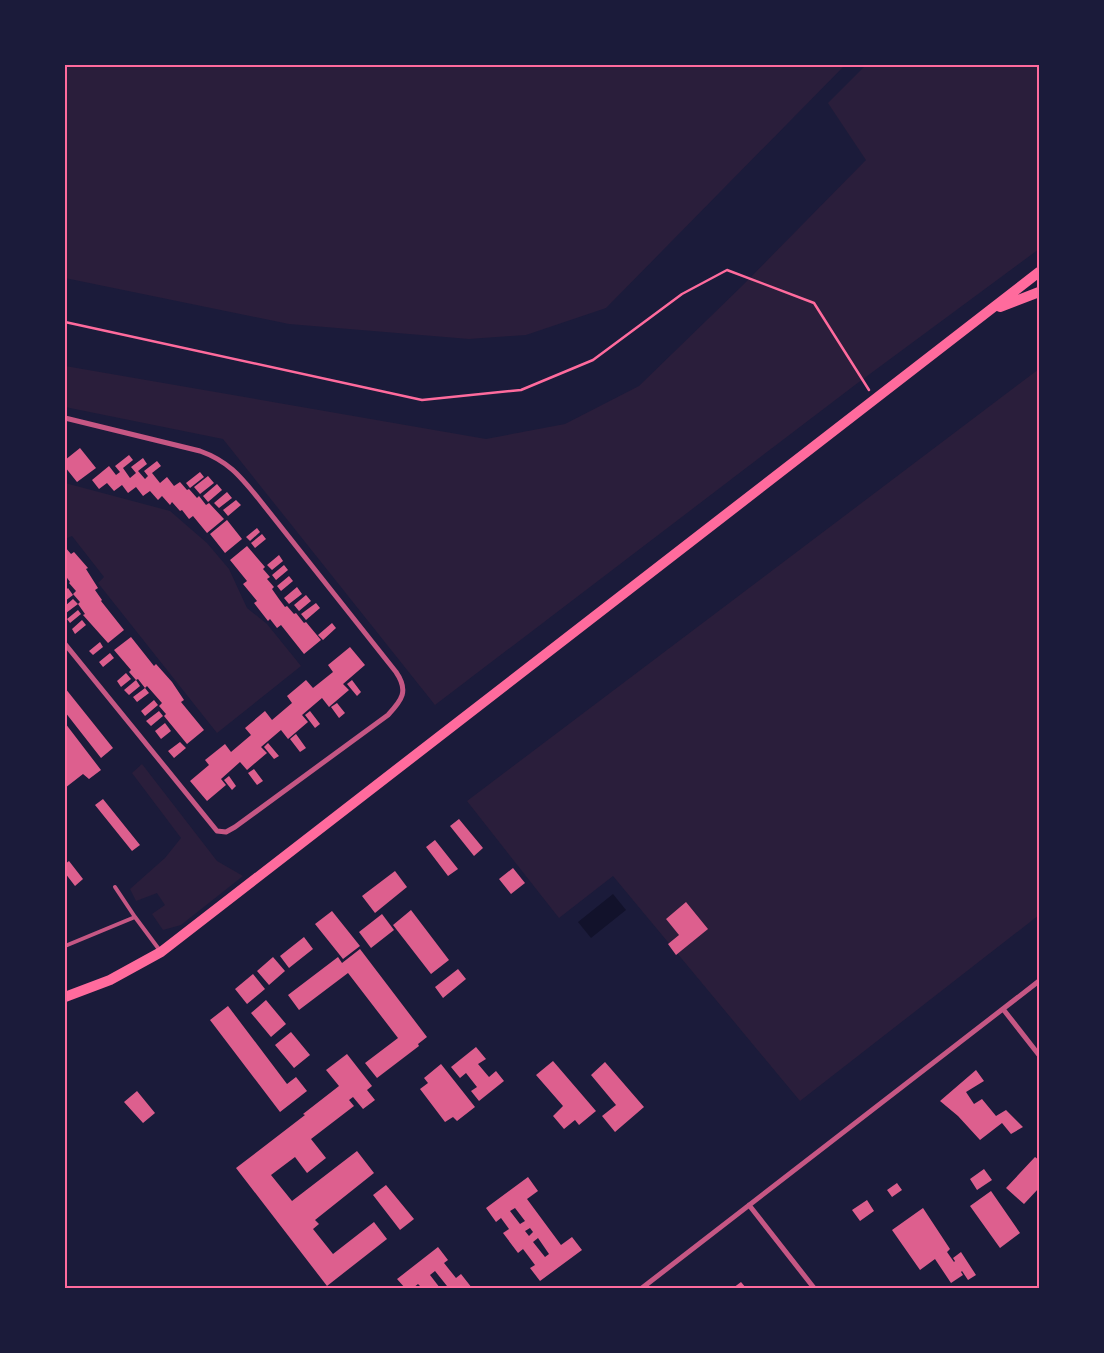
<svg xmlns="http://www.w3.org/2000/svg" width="1104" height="1353" font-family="Raleway,sans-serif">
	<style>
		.green { fill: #2a1e3b }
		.water { fill: #12122b }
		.building { fill: #dd5f8e; fill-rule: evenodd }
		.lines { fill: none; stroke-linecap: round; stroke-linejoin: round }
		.path { stroke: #ff6b9d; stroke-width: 2.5 }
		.service { stroke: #c65784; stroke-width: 4 }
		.minor { stroke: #c65784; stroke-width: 5 }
		.secondary { stroke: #ff6b9d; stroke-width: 10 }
		.neatline { fill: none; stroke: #ff6b9d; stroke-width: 2 }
	</style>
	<rect width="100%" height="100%" fill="#1b1b3a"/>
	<path class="green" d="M65,65H845L606,308L526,335L469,339L289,324L65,278Z
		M866,65H1039V249L855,385L435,705L223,439L65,407V366L486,439L565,424L639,386L742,286L866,160L828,103Z
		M1039,369V915L800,1101L613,876L559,918L467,801Z
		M65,483L170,511L207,543L229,569L247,608L267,624L301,666L217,733L98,583L104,577L72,536L65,539Z
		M142,764L217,861L243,876L181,925L163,930L152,914L165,905L157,893L136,901L130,889L165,858L181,838L132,773Z"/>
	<path class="water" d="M613,894L626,910L591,938L578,922Z"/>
	<path class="building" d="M80,448L96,468L77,482L65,467V460Z
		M129,455L133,460L123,468L130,478L136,473L131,467L143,458L147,464L138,471L145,479L148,476L144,471L157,461L161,466L152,473L160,483L167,477L174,486L180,482L187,490L189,489L197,498L199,496L206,505L209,503L224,519L207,533L193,516L189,519L182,510L180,511L172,502L170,505L162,496L158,500L150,491L143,496L136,487L128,493L122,485L114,491L107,483L99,489L92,480L109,466L116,475L120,472L115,466Z
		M200,472L204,477L190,488L186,483Z
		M208,476L214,483L200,494L194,487Z
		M217,484L222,490L208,502L203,496Z
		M227,492L232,498L219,508L214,503Z
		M236,500L241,505L228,516L223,510Z
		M227,520L242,539L225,553L210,534Z
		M257,528L260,532L250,541L246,537Z
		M262,534L266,539L255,548L251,543Z
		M247,546L265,567L263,569L270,577L267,579L274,587L272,589L279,599L285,607L287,606L294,614L296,613L304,623L306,622L321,640L304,654L281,625L277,628L270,619L268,621L254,603L257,601L243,584L247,581L230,560Z
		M65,547L71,554L74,552L88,568L86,569L98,588L95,590L102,600L101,601L124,630L108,643L83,615L85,614L78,604L80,602L73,594L76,591L69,583L70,582L65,575Z
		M279,555L283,561L272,570L267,565Z
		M284,565L288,570L276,580L272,575Z
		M289,576L293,581L281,591L277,586Z
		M297,587L302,594L289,604L284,598Z
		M68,588L73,595L65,601V591Z
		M306,595L311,601L299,611L294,605Z
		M73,599L78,604L66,613L65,606Z
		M316,603L320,608L306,620L301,614Z
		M78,610L81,614L70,623L67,619Z
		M82,620L86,625L75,634L72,629Z
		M332,623L336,628L323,640L318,635Z
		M131,637L154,666L156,664L172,682L184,700L181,702L204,730L187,744L164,716L166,714L159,706L162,703L147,686L145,688L149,693L137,702L133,697L145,688L138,679L136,680L129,672L131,670L114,650Z
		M100,642L103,647L93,655L89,651Z
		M350,647L365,665L343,684L349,690L329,707L322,698L302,715L308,722L288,739L281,730L261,747L267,753L247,770L240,762L221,779L226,785L207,801L190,781L209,765L205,760L225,744L231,752L251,735L245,728L265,711L272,720L292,703L287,696L306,680L313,688L333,672L328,665Z
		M110,653L114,658L103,667L99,662Z
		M126,673L131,679L121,687L117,681Z
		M136,680L140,686L129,695L124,690Z
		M352,680L361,692L357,696L347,684Z
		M65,688L113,748L101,758L65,712Z
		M154,700L158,705L145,716L141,711Z
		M337,703L345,713L339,718L331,707Z
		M159,711L163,716L151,726L146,721Z
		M310,711L320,724L315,728L305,715Z
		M65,723L101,770L89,779L83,774L65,788Z
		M165,723L171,731L161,739L155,731Z
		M296,734L306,748L300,752L290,739Z
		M180,742L186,748L174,758L168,751Z
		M268,743L279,756L274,759L264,747Z
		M254,769L263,781L257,785L248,773Z
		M229,776L236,786L232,790L224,780Z
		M103,799L140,845L132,851L95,805Z
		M459,819L483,848L474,856L450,826Z
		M435,840L458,869L448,876L426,847Z
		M69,861L83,879L75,886L65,873V864Z
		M513,868L525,883L511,894L499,879Z
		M395,871L407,887L375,913L362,896Z
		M686,902L708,929L676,955L668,944L679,935L666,919Z
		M411,910L449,960L431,974L393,925Z
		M332,911L360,946L343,959L315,924Z
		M382,914L394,930L371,948L359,932Z
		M304,937L313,949L289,968L280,956Z
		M360,949L427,1037L418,1044L419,1046L377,1078L365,1063L398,1038L348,973L299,1010L288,995L338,957L342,963Z
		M273,957L285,971L269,985L257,971Z
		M458,969L466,979L443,998L435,987Z
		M253,974L265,989L247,1004L235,989Z
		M266,1000L286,1024L271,1037L251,1013Z
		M228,1006L287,1084L296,1077L307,1091L280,1112L210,1020Z
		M291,1032L310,1055L294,1068L275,1045Z
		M476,1047L486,1059L478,1064L489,1077L496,1071L504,1081L479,1101L471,1091L477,1087L466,1073L460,1078L451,1067Z
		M347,1054L372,1086L367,1090L375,1100L363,1109L353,1097L349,1100L354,1106L311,1139L326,1158L307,1173L295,1157L271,1175L292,1201L357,1151L374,1173L315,1220L319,1224L313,1229L333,1254L374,1222L387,1239L327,1286L236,1168L305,1115L303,1114L339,1086L326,1070Z
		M553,1061L596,1111L579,1125L575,1120L564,1129L553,1116L563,1106L536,1075Z
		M605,1062L644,1107L615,1132L602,1116L616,1105L591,1075Z
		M441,1064L475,1107L457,1121L453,1117L445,1122L420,1089L428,1083L424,1078Z
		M976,1070L984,1081L966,1092L974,1104L982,1099L996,1116L1006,1110L1023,1127L1011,1134L1002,1123L980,1140L958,1116L940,1101Z
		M137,1091L155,1113L143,1123L124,1102Z
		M1035,1157L1039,1160V1188L1024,1204L1006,1188Z
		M984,1169L992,1180L977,1190L970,1179Z
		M528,1177L538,1191L527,1199L561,1245L572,1237L582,1250L540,1281L530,1268L535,1265L523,1249L518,1253L503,1233L509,1229L501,1218L496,1222L486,1208ZM515,1208L525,1221L520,1224L510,1211ZM530,1228L533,1232L529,1236L525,1231ZM538,1238L549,1254L545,1257L533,1242Z
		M897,1183L902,1190L892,1197L887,1190Z
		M386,1185L414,1219L400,1230L373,1195Z
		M991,1191L1020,1233L1000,1248L970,1206Z
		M867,1200L874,1211L860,1221L852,1210Z
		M923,1208L950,1249L947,1252L954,1262L955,1261L953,1258L961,1252L976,1275L968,1280L962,1271L961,1272L963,1275L951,1283L935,1259L920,1270L892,1230Z
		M438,1247L448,1260L444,1263L456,1278L461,1274L472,1288H444L447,1286L435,1271L430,1275L440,1288H422L418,1284L413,1288H405L397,1279Z
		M741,1282L746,1288H733Z"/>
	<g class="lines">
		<path class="path" d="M65,322L422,400L521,390L593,360L682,294L727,270L814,303L869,390"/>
		<path class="service" d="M115,887L135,917L161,952
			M65,946L135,917"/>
		<path class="minor" d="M65,418L200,451C228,461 240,476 258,498L396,672C409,691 402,700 388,715L235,827L226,832L217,831L65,644
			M1003,1009L1039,1055
			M749,1205L814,1288
			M642,1288L1039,981"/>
		<path class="secondary" d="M1000,307L1039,292
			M65,997L110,980L161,952L1039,272"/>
	</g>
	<rect width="1104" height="1353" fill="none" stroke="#1b1b3a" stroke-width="132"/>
	<rect x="66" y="66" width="972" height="1221" class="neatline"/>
</svg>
